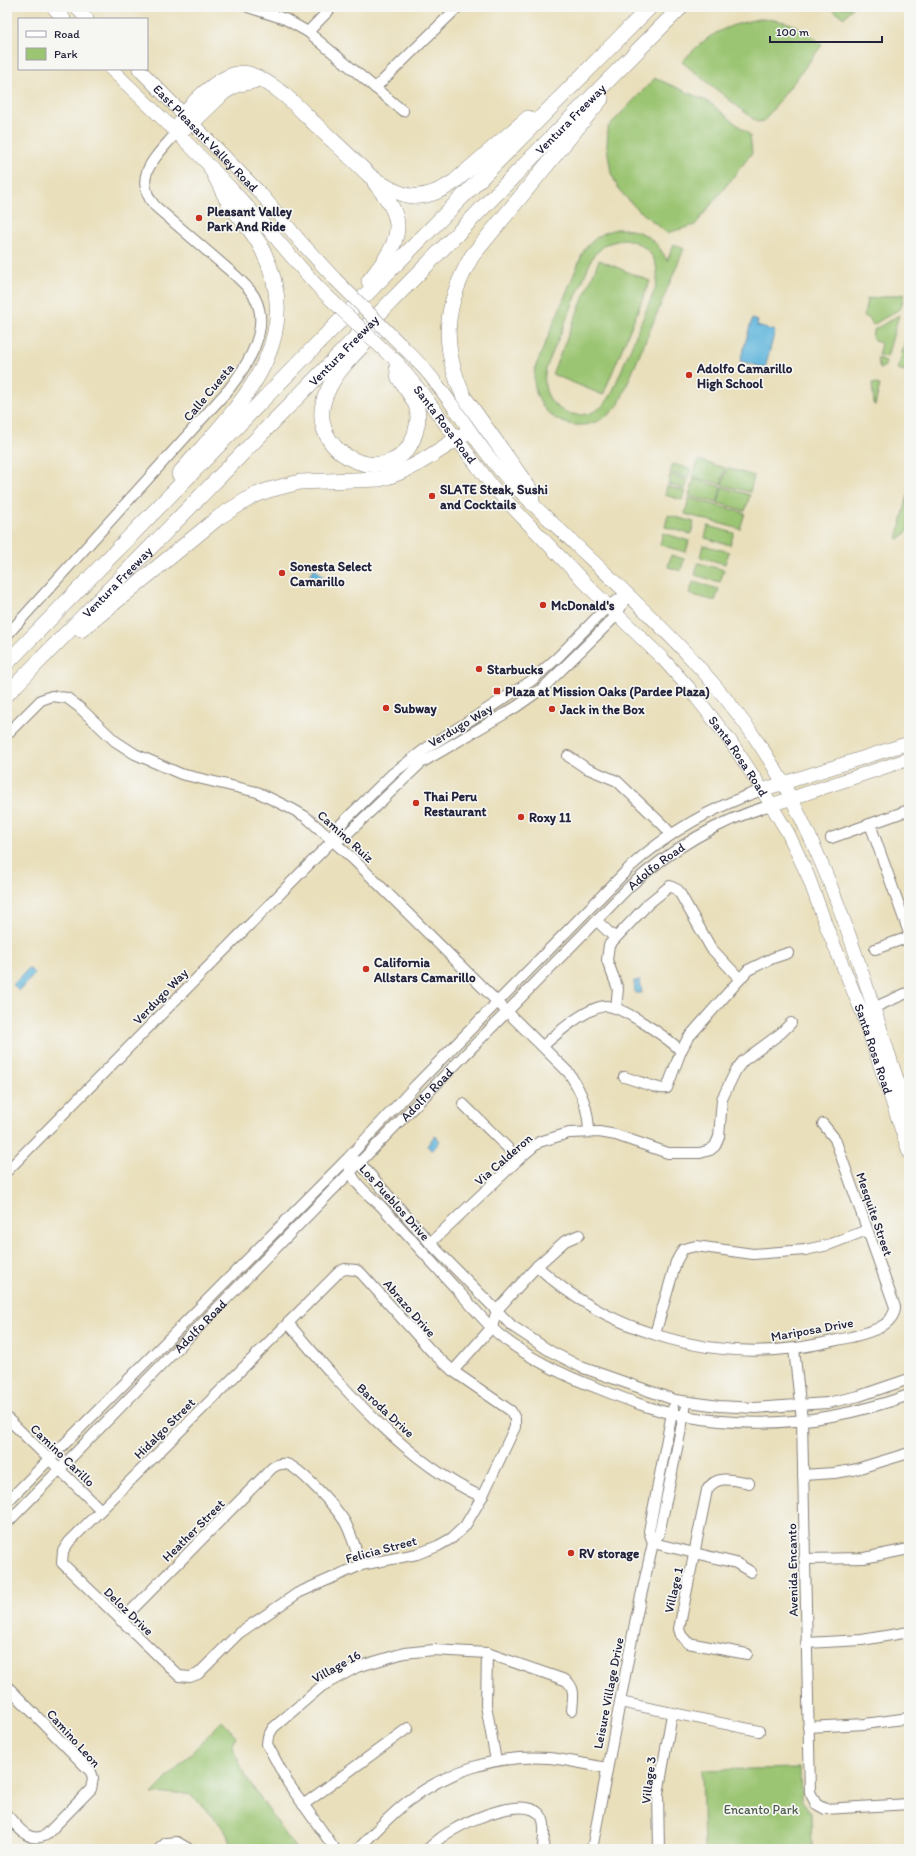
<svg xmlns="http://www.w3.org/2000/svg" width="916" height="1856" font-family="Itim,sans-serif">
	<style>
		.green { fill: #9bc572; stroke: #5e7456; fill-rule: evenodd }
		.water { fill: #5fb5dc; stroke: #406c8c }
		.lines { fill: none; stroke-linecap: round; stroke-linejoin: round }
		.minor-casing { stroke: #86807b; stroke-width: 12 }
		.major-casing { stroke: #86807b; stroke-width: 14 }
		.highway-casing { stroke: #86807b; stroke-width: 16 }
		.minor { stroke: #fff; stroke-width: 10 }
		.major { stroke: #fff; stroke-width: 13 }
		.highway { stroke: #fff; stroke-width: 15 }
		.major-bridge-casing { stroke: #86807b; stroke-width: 14; stroke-linecap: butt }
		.major-bridge { stroke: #fff; stroke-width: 13 }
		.poi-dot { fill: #c8321e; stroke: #f6f6f2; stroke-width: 1.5 }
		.labels { text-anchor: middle; stroke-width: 3.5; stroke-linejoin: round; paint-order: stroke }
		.street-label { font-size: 13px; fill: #22223b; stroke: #f6f6f2 }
		.poi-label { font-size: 13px; font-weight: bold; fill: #22223b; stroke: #f6f6f2; text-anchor: start }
		.park-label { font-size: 13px; fill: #4c5b4e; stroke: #f6f6f2 }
	</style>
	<rect width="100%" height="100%" fill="#f6f6f2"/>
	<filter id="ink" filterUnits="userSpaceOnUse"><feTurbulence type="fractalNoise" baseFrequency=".025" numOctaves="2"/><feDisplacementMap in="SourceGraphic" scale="8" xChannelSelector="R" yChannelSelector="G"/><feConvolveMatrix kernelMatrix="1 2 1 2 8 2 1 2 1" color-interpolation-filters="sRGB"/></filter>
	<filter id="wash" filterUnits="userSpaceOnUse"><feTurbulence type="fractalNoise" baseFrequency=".012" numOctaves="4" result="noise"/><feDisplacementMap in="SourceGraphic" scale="16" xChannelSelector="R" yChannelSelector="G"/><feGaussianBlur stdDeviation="0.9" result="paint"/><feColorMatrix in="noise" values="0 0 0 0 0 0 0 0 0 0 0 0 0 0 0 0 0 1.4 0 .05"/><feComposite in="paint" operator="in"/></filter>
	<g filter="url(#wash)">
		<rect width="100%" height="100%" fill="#e9dfbb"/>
		<path class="green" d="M829,7H853L844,18Z
			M759,19C788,20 801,25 822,45L764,121L757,122L682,62C707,35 722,26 759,19Z
			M655,78L709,102L750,135L752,153L695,225L667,233L635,207L619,190L611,173L607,147L608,127Z
			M617,229C641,228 657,239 667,261L674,244L684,249L619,404C587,446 526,421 535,368L584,250C593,239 602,232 617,229ZM624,239C649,243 663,264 655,289L612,393C591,435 532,411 547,366L593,256L606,244Z
			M599,260L650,281L603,395L552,374Z
			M904,294L901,308L873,325L870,319L864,316L867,299Z
			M899,315L887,357L878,355L881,343L874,341L872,336L874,330Z
			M905,341L909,348V372L898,369Z
			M877,358L886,361L885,366L880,369Z
			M872,383L880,385L875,405H874Z
			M698,460L725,468L721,484L693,477Z
			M673,464L691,469L688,478L670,473Z
			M727,468L754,476L750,492L722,485Z
			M670,475L688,480L685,489L668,484Z
			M694,479L722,487L717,503L689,496Z
			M667,486L685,491L682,500L665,495Z
			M722,487L750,495L745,511L718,503Z
			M909,492V529L900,539L897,538Z
			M689,498L745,513L740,529L685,514Z
			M668,515L694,522L691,534L665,527Z
			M708,526L734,533L730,545L705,538Z
			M663,533L689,541L686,552L660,545Z
			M703,545L729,552L725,564L700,557Z
			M671,555L684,559L681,571L668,567Z
			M698,563L724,570L720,582L695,575Z
			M693,582L719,589L715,601L689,594Z
			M222,1721L236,1736L232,1748L249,1782L296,1849H235C229,1843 230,1842 227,1835C222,1823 199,1803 188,1793L152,1794Z
			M800,1768L801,1799L811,1813L812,1849H704L702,1770Z"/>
		<path class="water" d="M752,319L758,321L757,326L775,331L765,368L740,361Z
			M315,568L324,577L320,581L309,574Z
			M29,968L35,974L19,991L13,985Z
			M640,980L642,993H635L634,981Z
			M435,1135L440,1141L432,1151L427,1146Z"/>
	</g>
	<g filter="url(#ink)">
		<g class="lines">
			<g class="minor-casing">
				<g id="minor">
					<path d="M248,7L285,19L308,32L403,111"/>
					<path d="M308,32L332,7"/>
					<path d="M375,88L458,7"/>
					<path d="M7,635L229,389C247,366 270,330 256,300C252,290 243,283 236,276L155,206C130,176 158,155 177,132"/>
					<path d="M7,734L41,700L52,696L67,698L79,707L115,741L135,754L181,774L257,792L294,810L306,817L353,859L569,1073C582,1093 588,1107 589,1131"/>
					<path d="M568,756L586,768L617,781L664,826L671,834"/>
					<path d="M870,824L909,933"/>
					<path d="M831,838L909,810"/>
					<path d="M332,841L344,837L421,763L516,707L543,688L617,615L627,594"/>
					<path d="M597,921L615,938"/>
					<path d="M875,949L909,937"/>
					<path d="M616,1008L618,989L607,960L609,945L649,903L670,886L678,890L711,948L740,979"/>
					<path d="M873,1008L909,992"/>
					<path d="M543,1046C556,1034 586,1008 605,1006C621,1005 669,1039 681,1051"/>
					<path d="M624,1077C633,1079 662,1091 667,1088L681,1051L688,1038L748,970L773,958L788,953"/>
					<path d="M463,1104L519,1159"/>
					<path d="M353,1160L359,1162L430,1243L512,1326L550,1351L581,1367L675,1400L719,1406L755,1408L827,1403L859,1396L909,1379"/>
					<path d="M349,1165C350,1181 370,1196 381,1206C408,1236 434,1265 461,1294C474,1308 486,1324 501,1336C531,1360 565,1376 600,1389C627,1400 655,1411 684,1416C760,1430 837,1421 909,1395"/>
					<path d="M7,1171L332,841L335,830L392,774L425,749L531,681L558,657L608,606L627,594"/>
					<path d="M430,1243L519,1159L539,1142L569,1133L599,1132L616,1135L668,1153H700L710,1150L715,1146L719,1137L722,1099L736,1070L743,1061L781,1033L791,1023"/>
					<path d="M537,1266C603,1329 704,1360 795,1348C814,1346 832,1341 851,1337C867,1333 894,1327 895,1307L835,1139L823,1124"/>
					<path d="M345,1269L356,1270L361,1273L432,1352L453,1371L511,1411L515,1419V1427L482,1497L465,1526L452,1538L438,1546L417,1554L361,1565L298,1593L239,1633L198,1674L190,1677L179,1676L62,1563L63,1551L69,1542L340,1271Z"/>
					<path d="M288,1323C342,1387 405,1462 482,1497"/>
					<path d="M655,1334L676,1262L683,1249L696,1246L753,1254L805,1250L828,1245L867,1230"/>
					<path d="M794,1349L802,1420L810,1792L816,1804L825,1809L909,1804"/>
					<path d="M453,1371L492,1327L497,1310L537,1266L565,1241L579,1235"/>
					<path d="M7,1418L101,1510"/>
					<path d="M803,1475L834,1473L853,1470L909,1453"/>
					<path d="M7,1502L348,1158L416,1085L631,866C670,831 713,807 762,790"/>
					<path id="s1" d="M7,1523L630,886C672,848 718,821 771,805"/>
					<path d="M653,1543L649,1531L673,1408"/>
					<path d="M653,1543L736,1563L751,1572"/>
					<path d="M804,1559L864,1558L909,1549"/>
					<path d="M121,1621L272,1468C276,1465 281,1463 286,1464C300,1467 337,1509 345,1522C352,1535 356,1550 361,1565"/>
					<path d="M806,1643L862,1640L909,1632"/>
					<path d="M487,1653L486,1705L496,1761"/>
					<path d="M747,1654L688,1643L681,1635L679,1629L707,1490C716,1474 734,1480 749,1483"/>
					<path d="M7,1686L91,1772L93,1778L91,1789L46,1835C28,1844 18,1827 7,1815"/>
					<path d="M620,1702L759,1731"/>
					<path d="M808,1727L865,1724L909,1718"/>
					<path d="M303,1805L408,1728"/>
					<path d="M159,1849L166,1843L177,1842L189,1849"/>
					<path d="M335,1849L288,1783L267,1744L268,1737L273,1728L322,1686L357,1667L404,1653L434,1650L487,1653L565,1680C576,1687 573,1698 572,1710"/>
					<path d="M358,1849C374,1833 389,1816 407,1802C447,1771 498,1754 549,1758C569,1760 588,1765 607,1768"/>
					<path d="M428,1849C436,1841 445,1834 455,1829C471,1819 527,1795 541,1816C547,1824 543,1839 543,1849"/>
					<path d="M592,1849L636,1618L653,1543L659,1534L685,1410"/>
					<path d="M659,1849L658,1794L672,1714"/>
				</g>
			</g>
			<g class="major-casing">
				<g id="major">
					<path d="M53,7L64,19"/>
					<path d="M76,7L87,19"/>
					<path d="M111,69C158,114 205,159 248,207C274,234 296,264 322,291"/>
					<path id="s2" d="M139,69L262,195L300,241L335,279"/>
					<path d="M400,344C412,356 425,368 435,382C460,413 479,448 506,477C528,501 553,523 577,546C651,616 728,686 779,776C839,882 870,1001 909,1115"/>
					<path id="s3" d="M394,359L422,393L493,487L596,594L663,659L689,688L731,742L756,780L788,833L808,876L827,928L862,1012L909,1152"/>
					<path d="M762,790L909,743"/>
					<path d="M771,805L909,759"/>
				</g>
			</g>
			<g class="highway-casing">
				<g id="highway">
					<path d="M177,132C179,126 181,120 185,115C194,99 228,68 249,74C275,83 295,104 314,123C333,141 352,158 370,176C401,198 420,205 454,182L528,118"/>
					<path d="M177,132L192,123L224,92L236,85L254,81"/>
					<path d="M369,281C384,262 405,237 394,212C390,201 382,192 375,183"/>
					<path d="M380,327C364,345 338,367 328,390C296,455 399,498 416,430C423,404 410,397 399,378C397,374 398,368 397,363"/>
					<path d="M179,474C236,408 311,343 261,247C252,229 236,215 226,198C221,188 216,177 211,168"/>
					<path d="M532,503L531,491L464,397C440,345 444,305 472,256L601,99"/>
					<path d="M81,630L219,517L253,496L269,490L300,482L380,479C413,471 440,449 469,431"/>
					<path d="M7,663L323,338L650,7"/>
					<path id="s4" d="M7,694L547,142L681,7"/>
				</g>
			</g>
			<use href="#minor" class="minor"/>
			<use href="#major" class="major"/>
			<use href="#highway" class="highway"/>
			<g class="major-bridge-casing">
				<path id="major-bridge" d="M335,279L400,344
					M322,291L389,355"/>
			</g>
			<use href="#major-bridge" class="major-bridge"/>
		</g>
	</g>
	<g class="poi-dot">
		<circle cx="199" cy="218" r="4"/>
		<circle cx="689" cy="375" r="4"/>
		<circle cx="432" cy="496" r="4"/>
		<circle cx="282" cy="573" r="4"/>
		<circle cx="543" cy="605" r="4"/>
		<circle cx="479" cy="669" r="4"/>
		<rect x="493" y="687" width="8" height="8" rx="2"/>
		<circle cx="386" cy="708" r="4"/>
		<circle cx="552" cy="709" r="4"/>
		<circle cx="416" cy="803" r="4"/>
		<circle cx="521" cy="817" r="4"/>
		<circle cx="366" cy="969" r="4"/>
		<circle cx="571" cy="1553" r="4"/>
	</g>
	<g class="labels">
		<g class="street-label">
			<text dy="5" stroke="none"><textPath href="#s4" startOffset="805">Ventura Freeway</textPath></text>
			<text dy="5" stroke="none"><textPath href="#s2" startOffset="96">East Pleasant Valley Road</textPath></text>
			<text dy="5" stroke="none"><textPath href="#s4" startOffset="481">Ventura Freeway</textPath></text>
			<text transform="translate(208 392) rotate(-50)" y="5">Calle Cuesta</text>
			<text dy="5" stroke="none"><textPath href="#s3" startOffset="83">Santa Rosa Road</textPath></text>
			<text dy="5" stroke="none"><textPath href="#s4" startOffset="157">Ventura Freeway</textPath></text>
			<text transform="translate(460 725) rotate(-31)" y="5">Verdugo Way</text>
			<text dy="5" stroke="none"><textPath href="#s3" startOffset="527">Santa Rosa Road</textPath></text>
			<text transform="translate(346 836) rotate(42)" y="5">Camino Ruiz</text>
			<text dy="5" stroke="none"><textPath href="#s1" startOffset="924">Adolfo Road</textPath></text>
			<text transform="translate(160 996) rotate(-46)" y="5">Verdugo Way</text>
			<text dy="5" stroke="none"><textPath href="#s3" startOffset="851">Santa Rosa Road</textPath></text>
			<text dy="5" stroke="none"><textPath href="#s1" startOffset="600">Adolfo Road</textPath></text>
			<text transform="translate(503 1159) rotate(-41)" y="5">Via Calderon</text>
			<text transform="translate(395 1202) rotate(48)" y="5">Los Pueblos Drive</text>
			<text transform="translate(875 1214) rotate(71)" y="5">Mesquite Street</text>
			<text transform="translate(410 1308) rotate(49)" y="5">Abrazo Drive</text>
			<text dy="5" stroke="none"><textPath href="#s1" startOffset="276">Adolfo Road</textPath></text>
			<text transform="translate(812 1329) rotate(-10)" y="5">Mariposa Drive</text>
			<text transform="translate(386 1410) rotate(43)" y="5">Baroda Drive</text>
			<text transform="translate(164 1428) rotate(-45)" y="5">Hidalgo Street</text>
			<text transform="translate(63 1455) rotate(44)" y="5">Camino Carillo</text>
			<text transform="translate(193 1530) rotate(-45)" y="5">Heather Street</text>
			<text transform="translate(381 1549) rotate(-15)" y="5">Felicia Street</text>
			<text transform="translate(792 1570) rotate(-91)" y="5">Avenida Encanto</text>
			<text transform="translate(673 1590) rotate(-77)" y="5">Village 1</text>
			<text transform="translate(129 1611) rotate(44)" y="5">Deloz Drive</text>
			<text transform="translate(336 1666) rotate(-29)" y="5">Village 16</text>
			<text transform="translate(608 1693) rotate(-79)" y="5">Leisure Village Drive</text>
			<text transform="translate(74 1738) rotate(48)" y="5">Camino Leon</text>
			<text transform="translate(648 1780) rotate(-83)" y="5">Village 3</text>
		</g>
		<g class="poi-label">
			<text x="207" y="216">Pleasant Valley<tspan x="207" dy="15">Park And Ride</tspan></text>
			<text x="697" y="373">Adolfo Camarillo<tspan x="697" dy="15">High School</tspan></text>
			<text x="440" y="494">SLATE Steak, Sushi<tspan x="440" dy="15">and Cocktails</tspan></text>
			<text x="290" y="571">Sonesta Select<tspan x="290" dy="15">Camarillo</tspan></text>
			<text x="551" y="610">McDonald's</text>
			<text x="487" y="674">Starbucks</text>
			<text x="505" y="696">Plaza at Mission Oaks (Pardee Plaza)</text>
			<text x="394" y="713">Subway</text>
			<text x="560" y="714">Jack in the Box</text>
			<text x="424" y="801">Thai Peru<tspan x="424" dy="15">Restaurant</tspan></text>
			<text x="529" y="822">Roxy 11</text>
			<text x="374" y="967">California<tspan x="374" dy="15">Allstars Camarillo</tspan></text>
			<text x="579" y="1558">RV storage</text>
		</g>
		<g class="park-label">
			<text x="761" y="1814">Encanto Park</text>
		</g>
	</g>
	<rect width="916" height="1856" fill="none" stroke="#f6f6f2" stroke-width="24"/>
	<rect x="18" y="18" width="130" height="52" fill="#f6f6f2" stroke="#a1a1a9"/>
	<rect x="26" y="31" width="20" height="6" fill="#ffffff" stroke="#a1a1a9"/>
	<text x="54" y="38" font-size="12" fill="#22223b">Road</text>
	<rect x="26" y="48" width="20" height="12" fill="#9bc572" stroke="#a1a1a9"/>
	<text x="54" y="58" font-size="12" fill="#22223b">Park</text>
	<path d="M770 36v6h112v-6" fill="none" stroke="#22223b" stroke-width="2"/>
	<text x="776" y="36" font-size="12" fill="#22223b" stroke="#f6f6f2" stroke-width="3" paint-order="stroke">100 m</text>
</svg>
